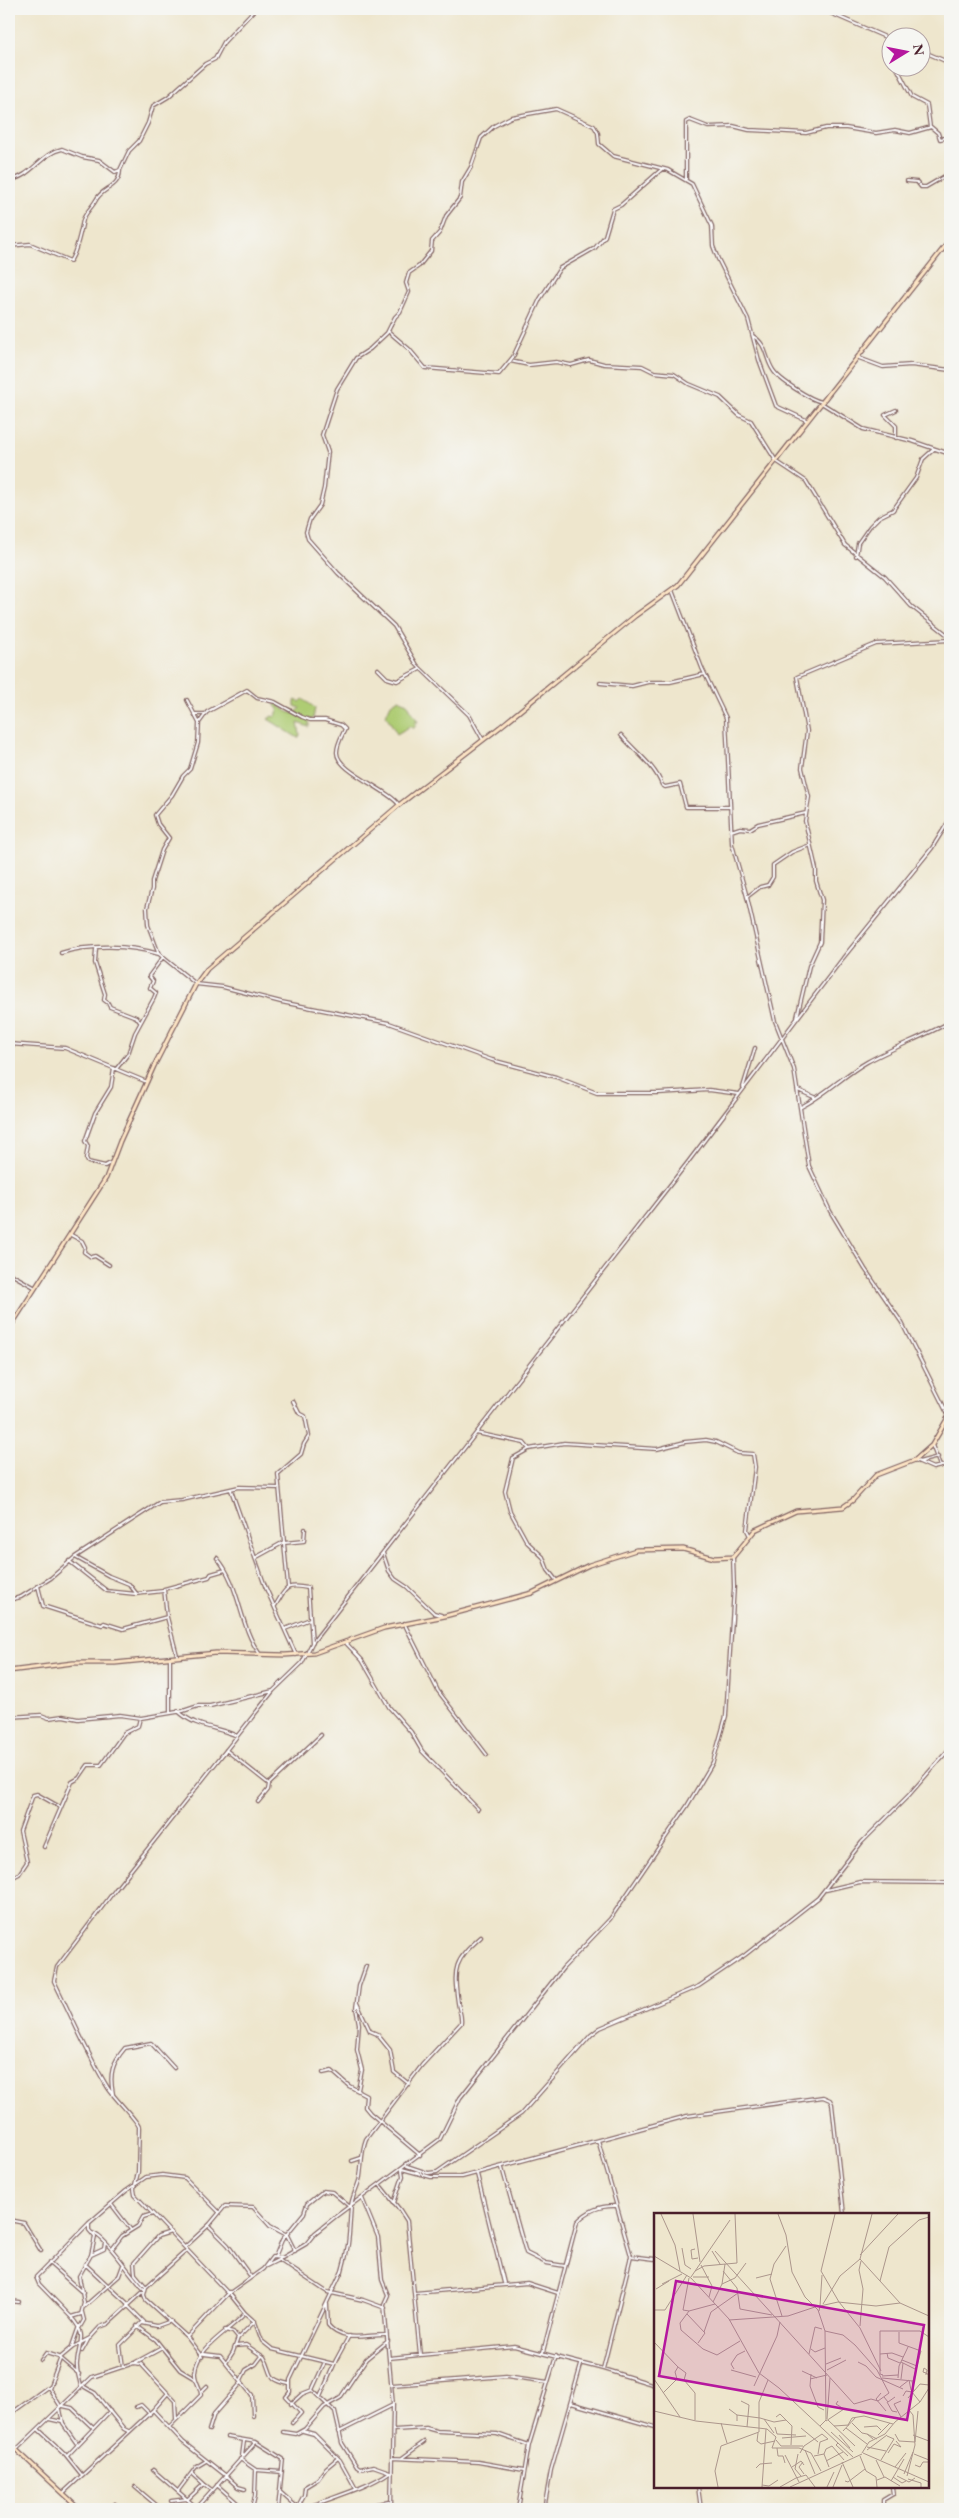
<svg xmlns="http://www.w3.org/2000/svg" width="959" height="2518" font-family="'EB Garamond',serif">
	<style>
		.green { fill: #aecc73; stroke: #7c764f }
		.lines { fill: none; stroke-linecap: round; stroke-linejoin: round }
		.street-casing { stroke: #836564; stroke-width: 4.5 }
		.secondary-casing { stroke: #836564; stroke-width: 5.5 }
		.street { stroke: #fff; stroke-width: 2 }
		.secondary { stroke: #fde5c5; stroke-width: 3 }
		.inset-road { fill: none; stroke: #ac968c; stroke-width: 1 }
		.view { fill: #b5179e; fill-opacity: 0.15; stroke: #b5179e; stroke-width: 2.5 }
		.inset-edge { fill: none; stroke: #4a1f2b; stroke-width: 2.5 }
	</style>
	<rect width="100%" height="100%" fill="#f6f6f2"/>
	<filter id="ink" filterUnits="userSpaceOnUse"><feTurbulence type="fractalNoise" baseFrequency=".02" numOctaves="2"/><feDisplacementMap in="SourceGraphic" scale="10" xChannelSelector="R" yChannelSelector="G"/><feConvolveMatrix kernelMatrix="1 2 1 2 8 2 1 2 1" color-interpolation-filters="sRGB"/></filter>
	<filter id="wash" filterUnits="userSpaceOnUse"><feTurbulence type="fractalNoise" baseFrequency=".0096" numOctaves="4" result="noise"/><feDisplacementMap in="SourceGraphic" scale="20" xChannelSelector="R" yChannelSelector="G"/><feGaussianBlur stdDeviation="1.12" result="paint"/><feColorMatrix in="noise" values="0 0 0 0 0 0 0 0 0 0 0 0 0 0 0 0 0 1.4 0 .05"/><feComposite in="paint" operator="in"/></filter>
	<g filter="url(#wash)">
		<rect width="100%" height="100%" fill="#eee6cd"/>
		<path class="green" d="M303,699L315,708L313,719H309V727L298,723L300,735L298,738L268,719L272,716L275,717L279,710L275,706L276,703L288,712L301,715L292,711V709L297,712L300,708L295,706V700L300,702Z
			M399,699L407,703L418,722H415L416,725L413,729L410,726L397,734L386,715L391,704Z"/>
	</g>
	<g filter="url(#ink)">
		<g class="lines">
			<g class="street-casing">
				<path id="street" d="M821,9L892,40
					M922,51L950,63
					M897,68L912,97L927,105L930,127
					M686,179V122L690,120L708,127L733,126L749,130L806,133L826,128H846L876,133L895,130L910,133L931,127L938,133L940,139L950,137
					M9,180C31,178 41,153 62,149L82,157L99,160L115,172L120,170L129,151L139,141L148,123L153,106L168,97L205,64L215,59L224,42L255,9
					M907,181L917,182L921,187H926L950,173
					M9,246L30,244L70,261C76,253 81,230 83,220C85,213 93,206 96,200C103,187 119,188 120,171
					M388,331L409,349L425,368L499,374L513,357L540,299L560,268L595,248L605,236L613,209L621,205L662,169
					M753,336C767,344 765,358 773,370C779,380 811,400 822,402
					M859,358L883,367L911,365L950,370
					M510,361L529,365L556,362L571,365L589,360L604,364L642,366L654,372L674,374L689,384L720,397L739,415L751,421L776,461L806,481L845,545L885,577L911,606L950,637
					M823,404L863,429L912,441L950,454
					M896,438V426L885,415L896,410
					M856,556L858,543L870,526L879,517L893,510L916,478L923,459L934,449
					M672,590L702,668L726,718L732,844L747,897L775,1021L794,1069L809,1166L830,1211L865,1269L902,1323L950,1419
					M378,669L387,678L397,681L420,669
					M600,683L632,686L648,682H670L705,674
					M187,700L199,723L198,743L190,769L183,776L172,795L155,815L158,824L169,838L162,850L152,881V889L147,908L148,925L159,954L196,984L223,987L281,1002L389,1023L492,1060L556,1077L597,1093H659L709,1090L739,1094
					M195,714H205
					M199,723L207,712L247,690L257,698L275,702L302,717L310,720H325L341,725L345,729C342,736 337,744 337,752C336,771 390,790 399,805
					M621,735C635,752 654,764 662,785L665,787L680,784L686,807H730
					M483,740L469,715L417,665L394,626L338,573L308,539L306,532L310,519L320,505L324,488L328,452L322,435L337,389L356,358L370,349L387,333L395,317L400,312L409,292L406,283L409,273L419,266L431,251L432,241L440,232L446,216L460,198L462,182L471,167L481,138L494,126L511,117L556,109L594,126L598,133L599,144L613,156L668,170L692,184L712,226L713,246L718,259L748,319L759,360L776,406L806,420
					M731,831L740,828L750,829L758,824L806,813
					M747,897L760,887L768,885L773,877V865L792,852L810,845
					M96,949L95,963L105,994L104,1000L108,1003L110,1007L136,1017L140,1022
					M61,953C88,944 130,945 159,954
					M797,1017L809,966L820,942L822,900L816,881V869L805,821L809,797L802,768L807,731L797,677L876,644L950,640
					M9,1044L65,1048L147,1082
					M117,1068L128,1054L135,1033L154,998L156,993L150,988L153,981L149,976L163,957
					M743,1087L755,1048
					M798,1090L816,1098
					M801,1107C825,1095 844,1075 867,1062C894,1047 923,1037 950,1022
					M112,1162L105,1166L88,1162L86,1158L88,1146L85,1141L95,1113L111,1087L114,1068
					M71,1235L82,1241L85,1247L84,1252L91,1257L95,1256L109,1265
					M9,1273L34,1287
					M476,1433L524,1443L529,1449L564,1443L657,1449L685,1442L706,1440L716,1442L738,1453L753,1454L755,1467L747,1530L750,1536
					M932,1445L940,1466
					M529,1449L513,1458L505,1491L510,1511L527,1542L543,1557L548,1570L556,1580
					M915,1460L933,1468L950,1464
					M919,1462L938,1457
					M231,1490L265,1586L296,1655
					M383,1553L389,1571L395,1579L407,1587L434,1613L441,1615
					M75,1557L109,1576L129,1584L136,1593
					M733,1557L734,1587L726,1716L713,1762L687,1806L610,1919L563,1968L460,2098L440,2139L335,2217L315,2233L306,2244L282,2258L272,2257L263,2269L231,2292H227L135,2195L134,2189L138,2172L139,2127C137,2120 115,2099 108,2088C87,2054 72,2017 54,1981L57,1967L115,1890L273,1691L302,1663L312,1643L688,1162L843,958L932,848L950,819
					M217,1558C240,1584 239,1625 259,1653
					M255,1558L284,1542L278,1474L301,1454L304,1444L309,1436L305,1416L299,1413L293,1401
					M69,1561L107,1591L136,1594L163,1591
					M38,1586L43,1606L102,1625L104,1623L123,1629L167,1617
					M288,1587L284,1543L304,1541L305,1529
					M9,1600L21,1597L51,1578L75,1557L160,1502L182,1500L239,1487L279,1488
					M275,1606C286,1589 284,1583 308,1588L312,1643
					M404,1623L438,1691L487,1755
					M285,1629L310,1619
					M345,1642L362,1660L389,1707L411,1732L422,1751L478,1809
					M177,1655L167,1617L164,1589L209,1577L211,1574L225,1570
					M170,1658V1713
					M178,1711C197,1729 216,1726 237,1736
					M9,1717L41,1715L49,1718L63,1716L78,1719L120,1715L141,1718L183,1711L198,1706H210L273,1691
					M226,1750L269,1784L321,1735
					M258,1802L268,1790L269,1784
					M44,1847L72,1782L79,1778L88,1765H101L124,1733L138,1726L140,1718
					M9,1879L19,1874L27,1862L20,1831L33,1795L37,1794L60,1807
					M826,1890L860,1882L950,1883
					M357,2003L370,2031L377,2034L390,2050L394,2072L409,2084
					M323,2073L332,2071L349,2086L366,2095L365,2107L370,2113L420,2155
					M358,2090L362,2070L357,2050L359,2024L356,2008L359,1986L366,1966
					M113,2094C109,2074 112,2063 125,2048L151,2043L174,2068
					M598,2140L631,2256L603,2369
					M352,2161L361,2158
					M407,2166L428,2173L437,2172L521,2114L591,2035L600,2028L699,1986L745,1955L818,1898L862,1842L909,1795L950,1748
					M502,2168L526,2253L546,2263L565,2266
					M402,2169L431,2177H462L687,2116L823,2097L830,2100L832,2104L844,2214
					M477,2174L504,2283
					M380,2185L400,2210L407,2221L420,2355
					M362,2198L378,2237L382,2280L388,2295L384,2304L393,2405L391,2509
					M394,2203L403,2176L402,2170
					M111,2204L131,2230
					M9,2220L24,2223L41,2251
					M89,2223V2230L95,2237L91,2255L79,2276L84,2303L81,2314L71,2317L39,2284L36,2277L89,2223L126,2191L146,2177L162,2175L185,2178L219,2212
					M209,2226L228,2245L251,2277
					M92,2233C105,2235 132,2278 144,2289
					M185,2247L210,2224L225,2206L253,2207L270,2226L287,2235L295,2251
					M112,2249L122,2236L138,2226L143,2217L153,2214
					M187,2250L146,2287L144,2295L146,2300L187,2337L202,2357
					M91,2255L104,2249L105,2243
					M631,2256L655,2259
					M275,2257L282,2240L304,2213L307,2204L323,2191L332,2192L350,2207
					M279,2260L327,2292L363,2300L385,2308
					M49,2263L83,2293
					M85,2264L128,2304
					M266,2266L280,2259
					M146,2287L135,2274L134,2263L158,2236L171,2232
					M415,2293L527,2283L558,2293
					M9,2301L19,2302
					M327,2304L328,2325C343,2344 368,2334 387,2335
					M127,2305L144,2322
					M85,2306L119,2276L123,2265
					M245,2313L255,2322L262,2341L272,2349L334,2364
					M71,2317C88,2336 79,2341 77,2363C76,2370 80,2380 81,2387
					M137,2326L156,2340L180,2370L195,2379
					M80,2327L84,2320L82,2312
					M225,2330L233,2332L238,2338L233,2352L226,2363
					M238,2338L255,2321
					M72,2346L79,2326
					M236,2346L246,2345L264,2357C274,2373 265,2379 289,2384
					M82,2351L88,2340
					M543,2352L577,2222C588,2210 600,2205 617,2206
					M204,2354L220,2356L252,2395L253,2416
					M389,2358L514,2346L603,2369L655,2385
					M41,2360L46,2353L59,2357L79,2374
					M136,2362L162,2348
					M123,2367L120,2345L142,2323L157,2326L171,2321
					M241,2380L246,2370L256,2364L262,2356
					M392,2385L506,2376L548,2382
					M83,2386L95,2393L124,2429L128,2431
					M312,2390L335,2412L342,2443L357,2467L360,2469L373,2466L390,2472
					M202,2391L207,2386
					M320,2397L336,2360L349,2336
					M571,2403L655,2427
					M291,2404L302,2394L312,2390L324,2364
					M63,2406L72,2408L92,2427
					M61,2407L49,2388L61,2357L73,2347L90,2338L100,2327L108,2324L143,2292
					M136,2407L141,2405L150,2414
					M60,2409L63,2424L77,2444
					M153,2410L183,2442L225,2475
					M9,2415L49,2386
					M49,2419L62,2422
					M292,2423L301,2413L286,2397L290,2392V2380L342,2271C350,2244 349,2232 351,2206C352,2196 358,2187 360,2177C362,2164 361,2152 366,2139L422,2065L461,2023C462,2016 459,2010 458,2003C453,1967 454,1961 481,1937
					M169,2427L201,2395C201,2387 194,2381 195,2372C197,2346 232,2330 245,2313L229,2293L187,2337
					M38,2429L65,2454L81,2474
					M209,2430L214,2414L242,2382
					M394,2430L426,2428L437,2431L497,2434L529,2445
					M303,2431L314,2434L340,2460L356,2489
					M283,2432L296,2434L305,2429L324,2407L340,2398L366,2359L388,2341
					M339,2432L393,2405
					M227,2437L256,2442L283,2459L278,2509
					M16,2450L92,2377L134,2363L141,2364L175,2401L176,2419
					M67,2456L110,2411
					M242,2456L244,2441
					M392,2458L478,2462L524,2470
					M402,2458L424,2442
					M240,2459L256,2470
					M153,2470L197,2508
					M193,2474L204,2484
					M225,2475L238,2487L245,2489
					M217,2485L244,2509
					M135,2487L161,2509
					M698,2487L701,2509
					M178,2491L196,2467L206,2461
					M280,2492L299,2509
					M63,2493L153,2410L168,2393
					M188,2499L204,2484L212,2490
					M171,2501L187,2499
					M115,2504L121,2509
					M301,2504L308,2507C336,2496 365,2489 390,2472
					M297,2508L304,2495L305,2487L318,2479L326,2468L338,2458
					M196,2509L256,2442
					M235,2509L239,2505
					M252,2509L255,2496L256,2470L282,2472
					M364,2509L376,2504L389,2502
					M518,2509L529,2445L556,2356
					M544,2509L551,2470L581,2365
					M883,2509V2500L893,2494L892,2487"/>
			</g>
			<g class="secondary-casing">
				<path id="secondary" d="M9,1329L106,1178L120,1141L154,1066L196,984L207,969L399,805L500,727L635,616L678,585L950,240
					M9,1671L73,1663H115L216,1653L285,1655L314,1653L384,1628L445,1616L532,1593L589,1565L636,1550L683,1549L714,1558L733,1557L755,1530L796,1511L843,1507L853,1500L876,1475L915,1460L932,1445L950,1414
					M9,2443L80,2509"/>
			</g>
			<use href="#street" class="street"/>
			<use href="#secondary" class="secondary"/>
		</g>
	</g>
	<g transform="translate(654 2213)">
		<rect width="275" height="275" fill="#eee6cd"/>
		<path class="inset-road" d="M7,1L21,32L26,58M39,1L46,49M124,1L132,22L138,59L151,84L164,97L171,118L172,207L166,213M181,1L167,58L185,89M218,1L206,46L246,90M28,35L31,52L37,56M41,36L37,37L38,46L44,45M58,38L66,51M61,38L200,191L217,186L224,188L235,180L223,157L201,132L189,122L171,118M206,42L244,1M0,43L37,65L75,106L105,160L125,175L199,244M47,52L58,73L55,84M41,58L50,53L83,50L81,1M69,58L83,75L86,96L118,102M37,64L76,7M39,64H55M102,65L118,61M226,68L235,34L265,7L275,4M8,71L28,61M68,71L71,51M2,76L15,68M59,89L68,71L81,65L92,50M185,89L206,115L227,158M61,91L35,98L26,110L27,117L49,136L63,142L86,128M169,91L186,63L206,46M166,93L168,62M0,97H11L33,62M35,98L29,97L35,65M165,98L166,93L184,89L222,93L246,90L275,103M33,101L51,120L44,130M128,103L116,66L120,51L132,33M75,107L134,103L161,94M206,113L209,76L205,57L207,48M50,119L57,99L84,80M0,129L24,154L21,159L23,166L9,180M157,136L161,139L171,135M233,140L234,145L246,150M155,141L161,114L168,116M226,141L238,140L249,144M248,147L263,153M204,149L212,153L222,164L249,176M247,149L261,156M172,151L187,145M24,154L32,160L30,167L41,180V207M80,156L77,151L83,142L91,138M77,157L102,164M173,157L192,147M148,158L163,165M157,161L156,173L164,194L170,197M229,162L226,161V118H266L275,124M272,162V160L273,158V157L270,155L269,159L272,160L273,161H275M228,163L244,162M228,165L259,168L267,138L245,130V119M244,165L245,153L254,134M0,166L26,204M156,166L173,162M247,166L249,150M100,173L123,123L126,109M246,174L255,167L257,177M260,178L266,171L275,172M227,180L222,186L232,198M249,183L252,178L258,179L266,189M230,184L234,189L241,184M254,185L260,178L258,168M87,188L95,192L93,214M247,188L240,191L247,204M233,189L238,198L243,199M75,196L83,202V208M0,198L42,208L113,216L122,224L118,235H145L157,240L167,258M83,202L106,205M122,204L126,201L138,213L137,232M106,205L120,209L132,207M110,206L120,220M173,206L176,165M174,207L201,233M172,208L190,196L182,191L184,188M67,210L73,230M198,210L208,220L213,221M194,212L198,205L210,203L239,211M180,213L195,212M121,214L123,221L142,222M210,214L223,213L227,217M147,215L164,229M192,215L213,231M189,218L202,204M177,219L199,239M104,220L103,228L107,231L121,228M241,221L245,228L261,229L264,198M185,222L196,235M224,222L236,210M259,222L275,228M128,225L152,223M219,226L213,221L223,226M122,227L127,233H149M184,230L182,232L194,243M213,234L232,238M123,235L124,243H129L131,250M151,237L161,261M213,237L233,222M146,240L150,233L168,221L174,226M208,240L215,229L231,221L241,209L266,189L275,175M209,240L275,269M234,240L240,231L247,234L242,228M144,241L141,256L147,263M164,241L166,229L174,226M170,241L172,236L178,233L190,247M260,241L275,247M131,242L145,269M160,243L170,241L175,254M206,243L212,258L222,264L223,274M222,247L230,264M227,247L240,226L233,223M172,248L189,239M149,249L145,254L150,261M188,249L199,274M261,252L266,254L269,249H275M138,254L147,248L150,252M241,254L252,240M102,255L106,251L118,250M250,261L259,239M243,263L255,269L261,265M253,263L261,232L259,202L255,197M239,264L248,270L252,268M142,265L152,262L161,274M254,266L267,270V274M223,267L231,264L246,273M191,268L194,269L211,256M237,268L250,246M108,272L115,273L124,267M64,274L61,258L67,233L105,219V189L114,167M108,274L112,216M126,274L142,265M136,274L208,241M173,274L180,259M179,274L188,252"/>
		<path class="view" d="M22,68L270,112L253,207L5,163Z"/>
		<rect width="275" height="275" class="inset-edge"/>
	</g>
	<rect width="959" height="2518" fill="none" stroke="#f6f6f2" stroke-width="30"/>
	<g transform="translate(906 52) rotate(80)"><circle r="24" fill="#f6f6f2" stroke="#b1a0a2"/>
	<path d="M0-4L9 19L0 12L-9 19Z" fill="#b5179e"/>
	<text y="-8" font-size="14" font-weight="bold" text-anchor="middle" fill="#4a1f2b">N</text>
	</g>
</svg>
